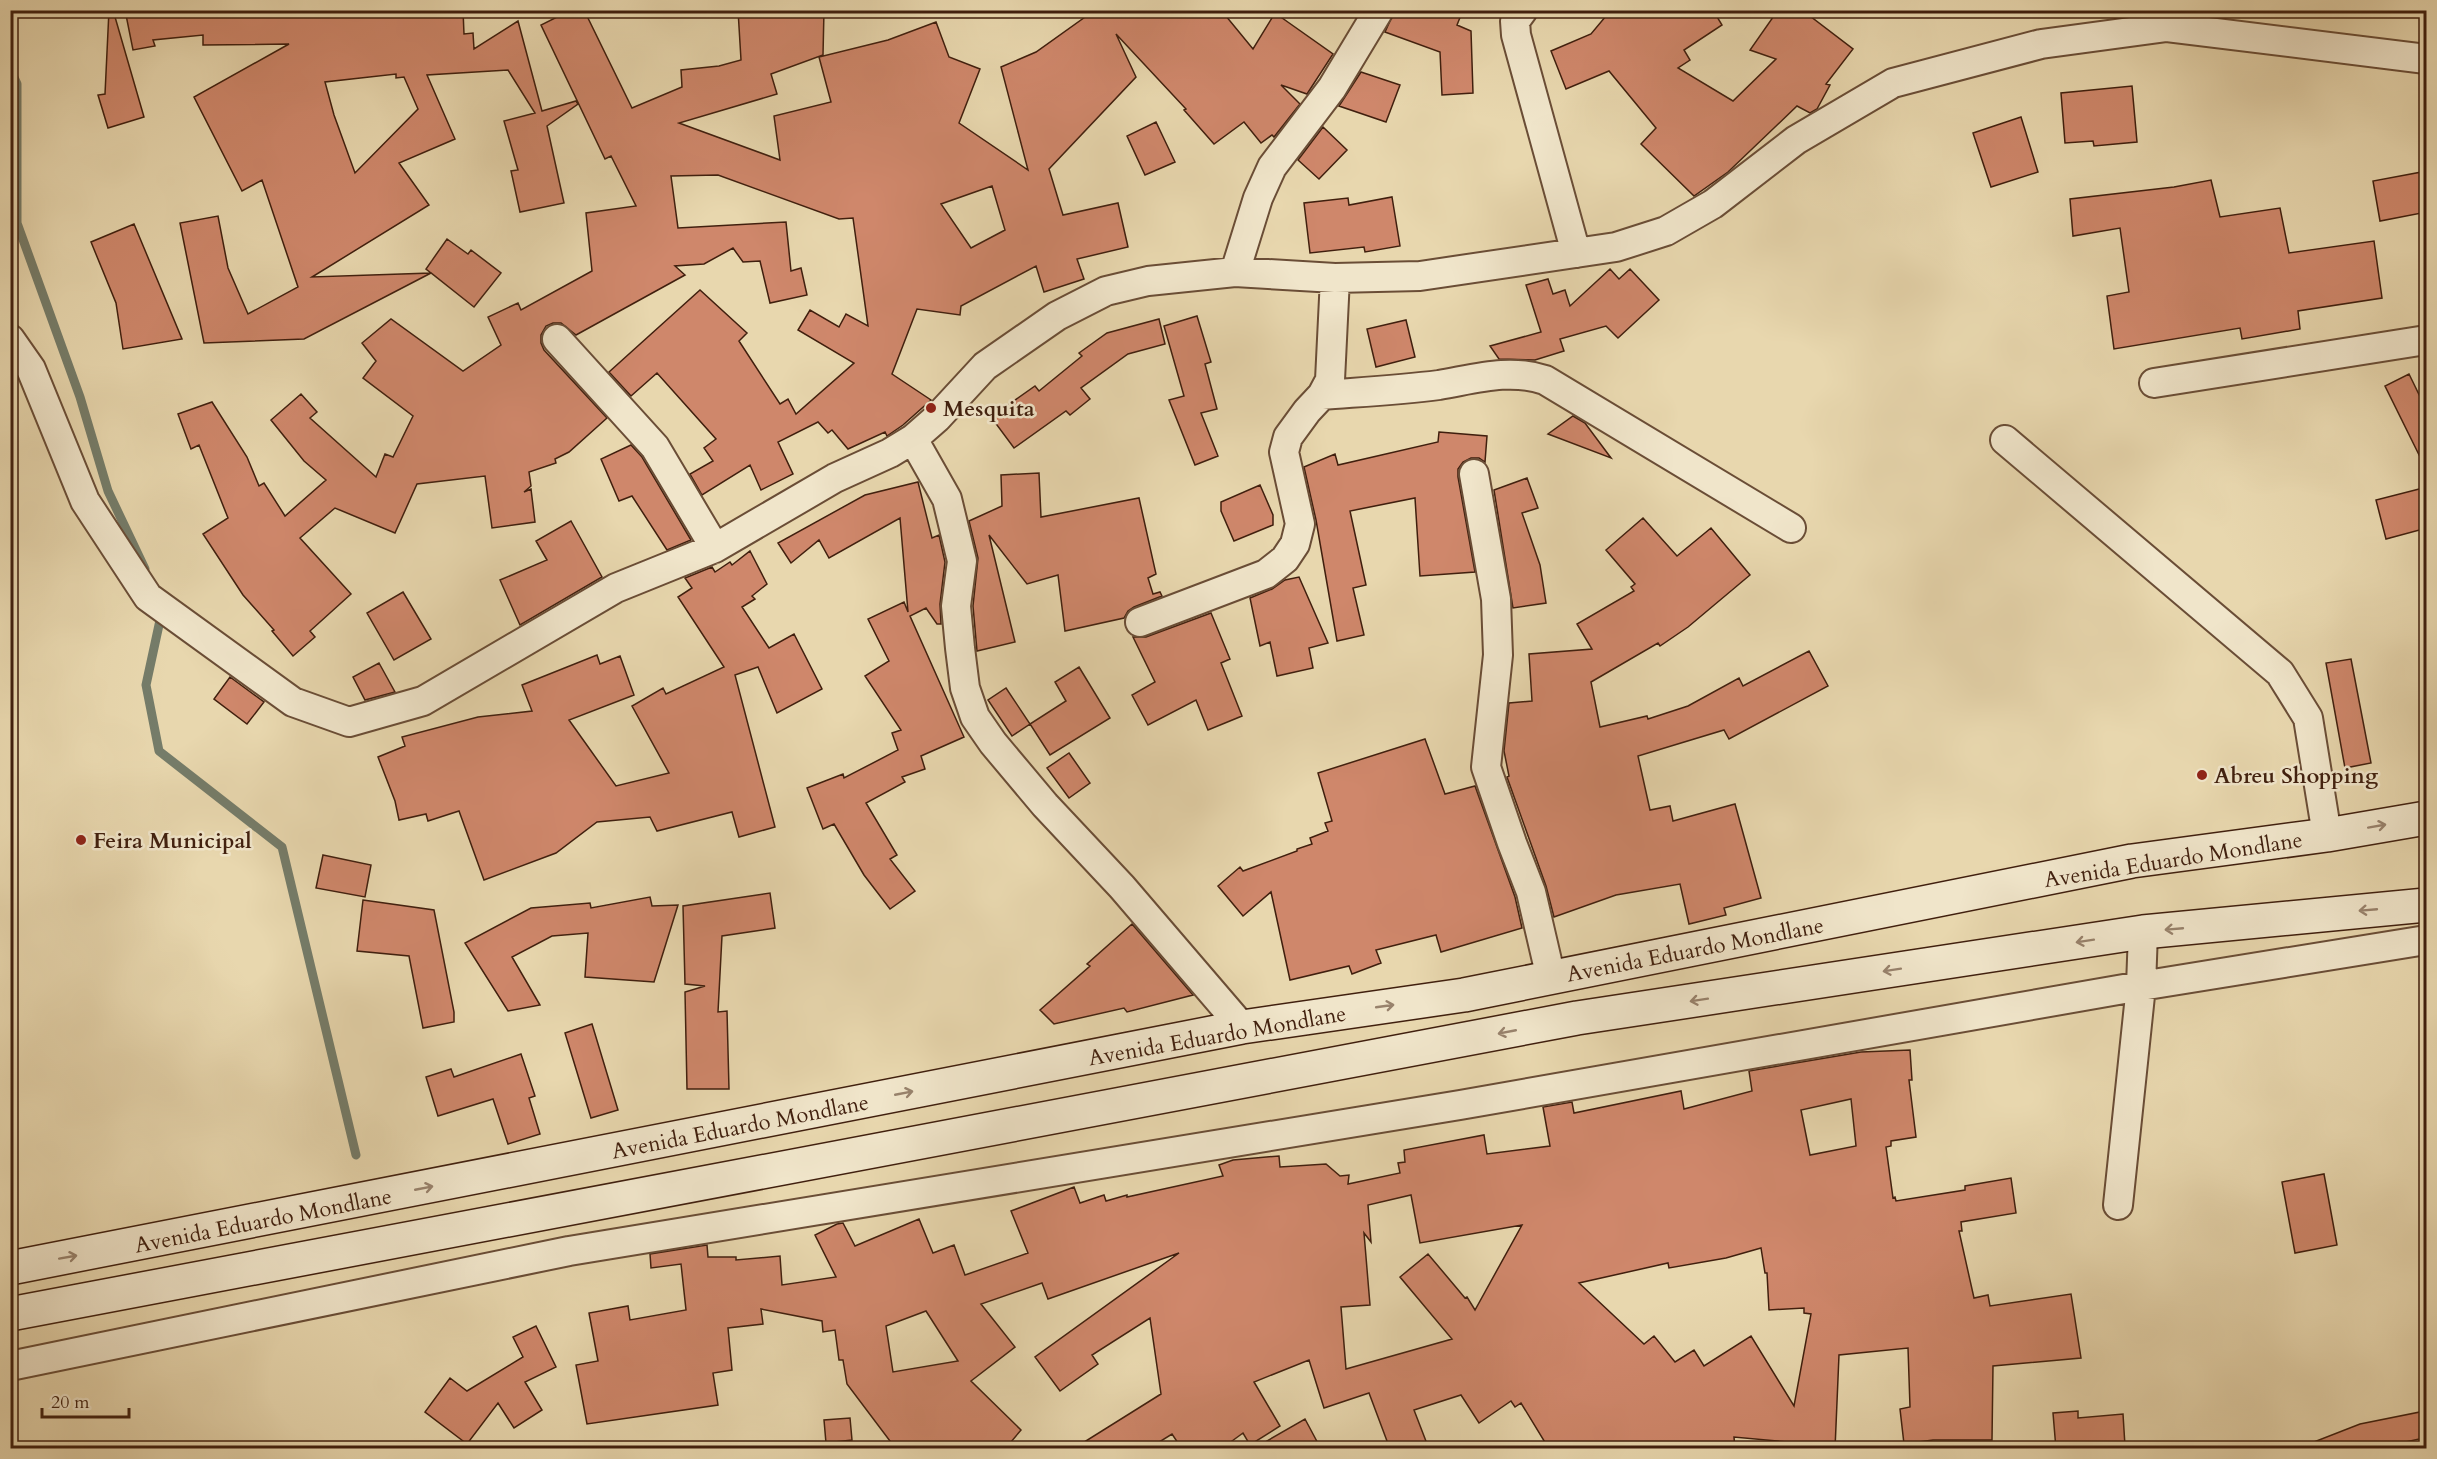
<svg xmlns="http://www.w3.org/2000/svg" width="2437" height="1459" font-family="Cardo,serif">
	<style>
		.lines { fill: none; stroke-linecap: round; stroke-linejoin: round }
		.stream { stroke: #757c69; stroke-width: 9 }
		.building { fill: #cf876b; stroke: #401f0e; stroke-width: 1.5; fill-rule: evenodd }
		.street-casing { stroke: #6a4d36; stroke-width: 32 }
		.secondary-casing { stroke: #401f0e; stroke-width: 36 }
		.street { stroke: #f0e5ca; stroke-width: 28 }
		.secondary { stroke: #f0e5ca; stroke-width: 33 }
		.oneway { stroke: #98826c }
		.poi-dot { fill: #8f2418; stroke: #f0e5ca; stroke-width: 2 }
		.labels { text-anchor: middle; stroke-width: 5; stroke-linejoin: round; paint-order: stroke }
		.poi-label { font-size: 22px; font-weight: bold; fill: #401f0e; stroke: #f0e5ca; text-anchor: start }
		.street-label { font-size: 22px; fill: #401f0e; stroke: #f0e5ca }
	</style>
	<rect width="100%" height="100%" fill="#e8d7ae"/>
	<filter id="stains"><feTurbulence type="fractalNoise" baseFrequency=".00333" numOctaves="4"/><feColorMatrix values="0 0 0 0 .2 0 0 0 0 .09 0 0 0 0 .02 0 0 0 .5 -.17"/></filter>
	<radialGradient id="worn" r=".72"><stop offset=".6" stop-color="#630" stop-opacity="0"/><stop offset="1" stop-color="#630" stop-opacity=".3"/></radialGradient>
	<g class="lines">
		<path class="stream" d="M10,69L17,84V223L80,397L108,491L145,569
			M162,611L146,685L159,751L282,847L356,1155"/>
	</g>
	<path class="building" d="M109,10H113L144,117L108,128L98,95L105,94Z
		M125,10H187V15L242,14V10H463L464,34L473,33L474,49L518,21L542,111L576,101L578,104L547,126L564,203L520,212L511,171L518,170L504,121L535,113L508,70L427,75L455,139L399,163L429,205L312,277L431,273L426,269L447,239L468,254L471,250L501,273L474,307L431,273L304,339L204,343L180,223L218,216L228,268L248,314L298,287L262,180L242,191L194,97L289,44L203,45V35L153,40L155,46L133,50ZM396,74V78L404,77L418,109L355,173L334,115L325,82Z
		M571,10H584L632,108L682,87L681,70L719,66L741,60L738,10H824L823,55L771,74L777,94L679,123L780,160L774,116L831,102L819,57L888,40L936,22L949,57L980,69L959,123L1028,170L1001,67L1036,52L1095,10H1221L1253,49L1275,13L1333,54L1307,94L1281,85L1300,104L1274,137L1272,135L1261,143L1244,122L1214,144L1184,110L1186,109L1116,34L1136,77L1049,169L1063,215L1118,203L1128,247L1077,259L1084,279L1044,292L1036,266L961,306L960,315L917,309L892,374L931,400L903,425L887,436L885,432L848,449L832,430L828,433L818,422L778,442L793,474L761,490L750,465L702,495L690,474L713,461L704,448L716,439L657,373L631,396L609,372L700,290L747,333L739,341L780,404L788,399L796,414L854,363L798,330L810,310L839,327L846,314L868,326L853,218L839,219L718,175L671,176L678,228L786,222L791,271L801,268L807,295L770,303L760,261L743,262L733,248L704,264L675,266L685,275L576,335L561,323H553L546,326L541,335V343L544,350L607,418L569,452L555,459L556,463L529,472L531,486L524,492L531,489L535,522L492,528L485,476L417,484L395,533L335,508L300,538L351,594L310,631L315,637L293,656L272,631L274,630L243,595L203,534L228,518L199,445L191,449L178,414L212,402L247,457L259,486L264,483L285,516L326,480L304,461L271,420L301,394L317,412L310,418L376,477L385,454L393,457L413,416L363,378L376,361L362,343L391,319L463,371L501,345L488,317L518,303L521,310L592,271L586,213L636,206L611,156L605,159L541,25ZM992,186L1005,230L971,248L941,204Z
		M1395,10H1463L1457,25L1471,31L1473,93L1442,95L1440,52L1385,32Z
		M1611,10H1713L1722,25L1684,50L1690,60L1678,68L1733,101L1776,59L1750,50L1778,10H1802L1853,49L1826,84L1830,85L1817,109L1810,113L1797,106L1728,172L1694,196L1641,144L1656,128L1609,71L1566,89L1551,51L1591,34Z
		M1361,72L1400,85L1386,122L1339,106Z
		M2132,86L2137,142L2094,146L2093,141L2065,143L2061,93Z
		M2021,117L2038,172L1991,187L1973,133Z
		M1156,122L1175,162L1145,175L1127,136Z
		M1323,127L1347,150L1319,179L1298,160Z
		M2427,171V212L2380,221L2373,181Z
		M2211,180L2220,217L2280,208L2289,253L2374,241L2382,298L2298,311L2300,329L2242,339L2240,328L2114,349L2107,296L2129,292L2120,228L2073,236L2070,199L2174,187Z
		M1392,197L1400,246L1365,252L1364,247L1310,253L1304,203L1348,198L1349,205Z
		M134,224L182,339L123,349L116,303L91,242Z
		M1610,269L1619,279L1630,269L1659,300L1618,338L1606,326L1560,339L1564,351L1535,360L1499,359L1490,346L1541,332L1526,285L1548,279L1553,294L1565,290L1570,306Z
		M1197,316L1211,362L1205,364L1217,409L1201,413L1218,456L1195,465L1169,400L1184,396L1164,326Z
		M1159,319L1165,344L1128,354L1081,388L1090,399L1070,415L1066,411L1014,448L991,417L1035,386L1039,391L1082,356L1079,353L1107,333Z
		M1406,320L1415,357L1376,367L1367,329Z
		M2409,374L2427,411V471L2385,386Z
		M1573,416L1585,423L1611,458L1548,434Z
		M1439,432L1487,436L1485,462L1479,458H1471L1463,462L1458,469V477L1475,572L1420,576L1415,498L1350,511L1366,585L1353,588L1364,635L1337,641L1316,520L1304,467L1335,454L1338,465L1438,442Z
		M631,445L642,457L691,540L667,550L632,496L619,501L601,459Z
		M1039,473L1041,517L1139,498L1156,574L1148,578L1153,594L1160,592L1162,596L1134,607L1128,611L1124,618L1065,631L1058,575L1027,584L989,535L1015,642L977,651L973,606L978,558L969,521L1002,506L1001,475Z
		M1527,478L1538,508L1522,513L1540,565L1546,603L1513,608L1494,490Z
		M918,482L932,538L939,535L945,562L940,604L941,624H937L926,608L910,616L964,737L921,756L925,769L902,777L905,782L866,803L897,855L890,859L915,891L890,909L864,875L834,824L823,829L807,788L843,774L844,778L898,750L892,733L901,730L865,676L889,661L868,619L904,602L908,612L900,518L829,558L819,540L791,563L778,543L865,495Z
		M1260,485L1273,515V525L1234,541L1221,511V502Z
		M2427,487V528L2386,539L2376,500Z
		M1643,518L1677,556L1711,528L1750,575L1688,627L1660,646L1658,643L1591,682L1600,727L1647,716L1648,719L1688,706L1739,678L1743,686L1809,651L1828,686L1729,739L1724,730L1638,756L1650,810L1670,806L1673,821L1735,804L1761,898L1724,908L1726,915L1689,924L1680,884L1616,895L1554,917L1546,886L1507,777L1509,776L1504,751L1509,703L1532,701L1529,654L1592,649L1577,624L1634,591L1631,587L1635,584L1606,550Z
		M571,521L602,577L520,625L500,580L547,560L536,541Z
		M750,551L767,584L752,596L755,599L742,607L769,648L794,634L822,689L777,713L758,667L735,675L775,827L739,837L732,812L657,831L650,817L597,822L556,853L484,880L459,811L428,821L426,814L399,820L395,801L378,757L405,746L402,737L478,717L532,711L522,685L597,655L600,664L620,656L634,695L569,720L616,786L669,773L632,706L663,688L666,694L724,667L678,597L692,588L685,578L712,567L715,572L730,562L732,565Z
		M1299,577L1328,643L1309,648L1313,668L1277,676L1270,642L1260,646L1250,598L1272,589L1285,580Z
		M403,592L431,639L394,660L367,613Z
		M1211,613L1230,659L1221,663L1242,716L1208,730L1196,700L1148,725L1132,695L1155,682L1133,637H1146Z
		M2351,659L2371,763L2345,768L2326,663Z
		M379,663L395,692L365,700L353,677Z
		M1079,667L1110,718L1050,755L1030,724L1066,701L1055,682Z
		M230,677L264,702L247,724L214,699Z
		M1006,688L1030,724L1012,736L988,700Z
		M1425,739L1445,794L1475,786L1515,897L1522,928L1441,952L1436,935L1376,950L1381,963L1352,974L1349,966L1290,980L1271,892L1243,916L1218,886L1240,867L1243,871L1297,851V849L1312,844L1310,838L1328,831L1325,823L1332,821L1318,773Z
		M1069,753L1090,783L1069,798L1047,768Z
		M323,855L371,865L365,897L316,888Z
		M770,893L775,928L722,936L718,1012L727,1011L729,1089H687L685,992L705,986L685,984L683,906Z
		M650,897L652,906L678,905L654,982L585,977L588,933L552,936L512,957L540,1005L508,1011L465,943L531,908L590,903L591,908Z
		M363,900L434,910L454,1012V1022L423,1028L409,956L357,951Z
		M1132,924L1193,995L1127,1012L1124,1008L1054,1024L1040,1010L1090,966L1087,964Z
		M592,1024L618,1110L591,1118L565,1033Z
		M1910,1050L1912,1080H1909L1916,1137L1891,1141V1146L1886,1147L1893,1198L1895,1197L1896,1201L1965,1190V1186L2011,1178L2016,1213L1961,1222L1962,1231H1959L1974,1298L1988,1295L1990,1306L2071,1294L2081,1358L1993,1366L1992,1440H1933L1904,1444L1900,1409L1910,1407L1908,1348L1839,1355L1835,1449H1787V1442L1734,1437L1735,1449H1549L1521,1403L1515,1407L1511,1401L1479,1423L1461,1395L1414,1410L1429,1449H1390L1369,1393L1324,1408L1309,1360L1254,1382L1280,1426L1250,1445L1243,1433L1221,1449H1182L1172,1434L1148,1449H1073L1161,1394L1150,1318L1092,1355L1098,1364L1060,1391L1035,1357L1179,1253L1048,1299L1042,1283L981,1304L1015,1347L971,1381L1021,1430L1005,1449H896L847,1384L843,1360H839L835,1330L823,1332L822,1321L761,1309L763,1324L728,1328L732,1370L713,1373L718,1405L587,1424L576,1365L598,1361L589,1313L628,1306L630,1320L686,1310L681,1264L651,1268L650,1254L707,1245L708,1257H736V1260L780,1256L782,1285L836,1277L815,1235L837,1224L843,1223L855,1246L919,1219L933,1253L954,1245L965,1275L1028,1253L1011,1211L1074,1187L1080,1203L1104,1195L1106,1201L1127,1195V1197L1223,1176L1219,1165L1233,1160L1279,1156L1280,1167L1326,1164L1340,1176L1349,1175L1348,1184L1400,1173L1398,1163L1405,1162L1404,1150L1484,1135L1487,1154L1550,1146L1543,1107L1572,1102L1574,1113L1681,1091L1684,1109L1752,1091L1749,1071L1861,1052ZM1851,1099L1856,1146L1810,1155L1801,1110ZM1411,1195L1420,1243L1522,1225L1475,1310L1467,1297L1465,1298L1428,1254L1400,1277L1452,1339L1346,1369L1341,1307L1370,1305L1364,1233L1371,1242L1368,1205ZM1761,1248L1765,1273H1767L1769,1310L1804,1308V1313L1811,1314L1794,1406L1751,1336L1704,1366L1694,1350L1675,1362L1654,1336L1644,1344L1579,1283L1668,1263L1669,1268L1726,1258ZM926,1311L958,1361L893,1372L886,1326Z
		M521,1054L535,1096L529,1098L540,1134L508,1144L493,1099L438,1116L426,1077L451,1069L454,1077Z
		M2324,1174L2337,1245L2295,1253L2282,1182Z
		M536,1326L556,1367L525,1382L542,1410L514,1428L498,1403L467,1444L425,1412L450,1378L467,1391L523,1357L513,1337Z
		M2078,1411V1418L2123,1414L2125,1446L2056,1449L2053,1413Z
		M2420,1412L2424,1438L2373,1449H2301V1447L2360,1424Z
		M850,1418L852,1440L826,1443L824,1420Z
		M1305,1419L1321,1449H1253Z"/>
	<g class="lines">
		<g class="street-casing">
			<path id="street" d="M1523,10L1515,21L1516,35L1576,253
				M1235,272L1258,198L1272,167L1332,88L1379,10
				M10,339L31,369L85,501L148,597L293,702L349,722L423,701L616,588L715,548L835,478L890,453L913,439L937,418L985,366L1057,316L1106,291L1148,281L1235,272L1335,278L1420,276L1616,247L1666,231L1713,204L1796,140L1893,83L2041,44L2167,27L2426,59
				M557,339L655,447L715,548
				M2154,383L2426,340
				M1322,395C1361,392 1400,390 1439,385C1475,379 1509,368 1545,380L1791,528
				M913,439L947,499L962,561L956,606L960,648L965,688L975,717L993,743L1045,805L1122,887L1242,1027
				M2005,440L2280,673L2308,718L2327,835
				M1474,474L1496,599L1498,655L1486,767L1512,843L1531,892L1551,978
				M1140,622L1266,574L1285,559L1295,544L1300,524L1284,452L1288,437L1307,411L1322,395L1330,380L1335,278
				M2118,1205L2141,986L2143,932
				M10,1366L569,1251L1460,1105L2141,986L2426,940"/>
		</g>
		<g class="secondary-casing">
			<path id="secondary" d="M10,1268L1242,1027L1464,995L2132,861L2327,835L2426,818
				M10,1314L1577,1018L2143,932L2426,905"/>
		</g>
		<use href="#street" class="street"/>
		<use href="#secondary" class="secondary"/>
	</g>
	<defs><path id="oneway-shaft" d="M-6 0H5M1.5-3L5.5 0L1.5 3" fill="none" stroke-width="1.6" stroke-linecap="round" stroke-linejoin="round" transform="scale(1.5)"/></defs>
	<g class="oneway">
		<use href="#oneway-shaft" transform="translate(2377 826) rotate(-10)"/>
		<use href="#oneway-shaft" transform="translate(2368 910) rotate(175)"/>
		<use href="#oneway-shaft" transform="translate(2174 929) rotate(175)"/>
		<use href="#oneway-shaft" transform="translate(2085 941) rotate(171)"/>
		<use href="#oneway-shaft" transform="translate(1892 970) rotate(171)"/>
		<use href="#oneway-shaft" transform="translate(1699 1000) rotate(171)"/>
		<use href="#oneway-shaft" transform="translate(1385 1006) rotate(-8)"/>
		<use href="#oneway-shaft" transform="translate(1507 1032) rotate(169)"/>
		<use href="#oneway-shaft" transform="translate(904 1093) rotate(-11)"/>
		<use href="#oneway-shaft" transform="translate(424 1188) rotate(-11)"/>
		<use href="#oneway-shaft" transform="translate(68 1257) rotate(-10)"/>
	</g>
	<g class="poi-dot">
		<circle cx="931" cy="408" r="6"/>
		<circle cx="2202" cy="775" r="6"/>
		<circle cx="81" cy="840" r="6"/>
	</g>
	<g class="labels">
		<g class="poi-label">
			<text x="943" y="416">Mesquita</text>
			<text x="2214" y="783">Abreu Shopping</text>
			<text x="93" y="848">Feira Municipal</text>
		</g>
		<g class="street-label">
			<text transform="translate(2173 859) rotate(-9)" y="8">Avenida Eduardo Mondlane</text>
			<text transform="translate(1695 949) rotate(-11)" y="8">Avenida Eduardo Mondlane</text>
			<text transform="translate(1217 1035) rotate(-10)" y="8">Avenida Eduardo Mondlane</text>
			<text transform="translate(740 1126) rotate(-11)" y="8">Avenida Eduardo Mondlane</text>
			<text transform="translate(263 1220) rotate(-11)" y="8">Avenida Eduardo Mondlane</text>
		</g>
	</g>
	<rect width="2437" height="1459" fill="none" stroke="#e8d7ae" stroke-width="36"/>
	<rect x="12" y="12" width="2413" height="1435" fill="none" stroke="#401f0e" stroke-width="3"/>
	<rect x="18" y="18" width="2401" height="1423" fill="none" stroke="#401f0e" stroke-width="1.5"/>
	<path d="M42 1408v9h87v-9" fill="none" stroke="#401f0e" stroke-width="3"/>
	<text x="51" y="1408" font-size="18" fill="#401f0e" stroke="#f0e5ca" stroke-width="4.5" paint-order="stroke">20 m</text>
	<rect width="100%" height="100%" filter="url(#stains)"/>
	<rect width="100%" height="100%" fill="url(#worn)"/>
</svg>
